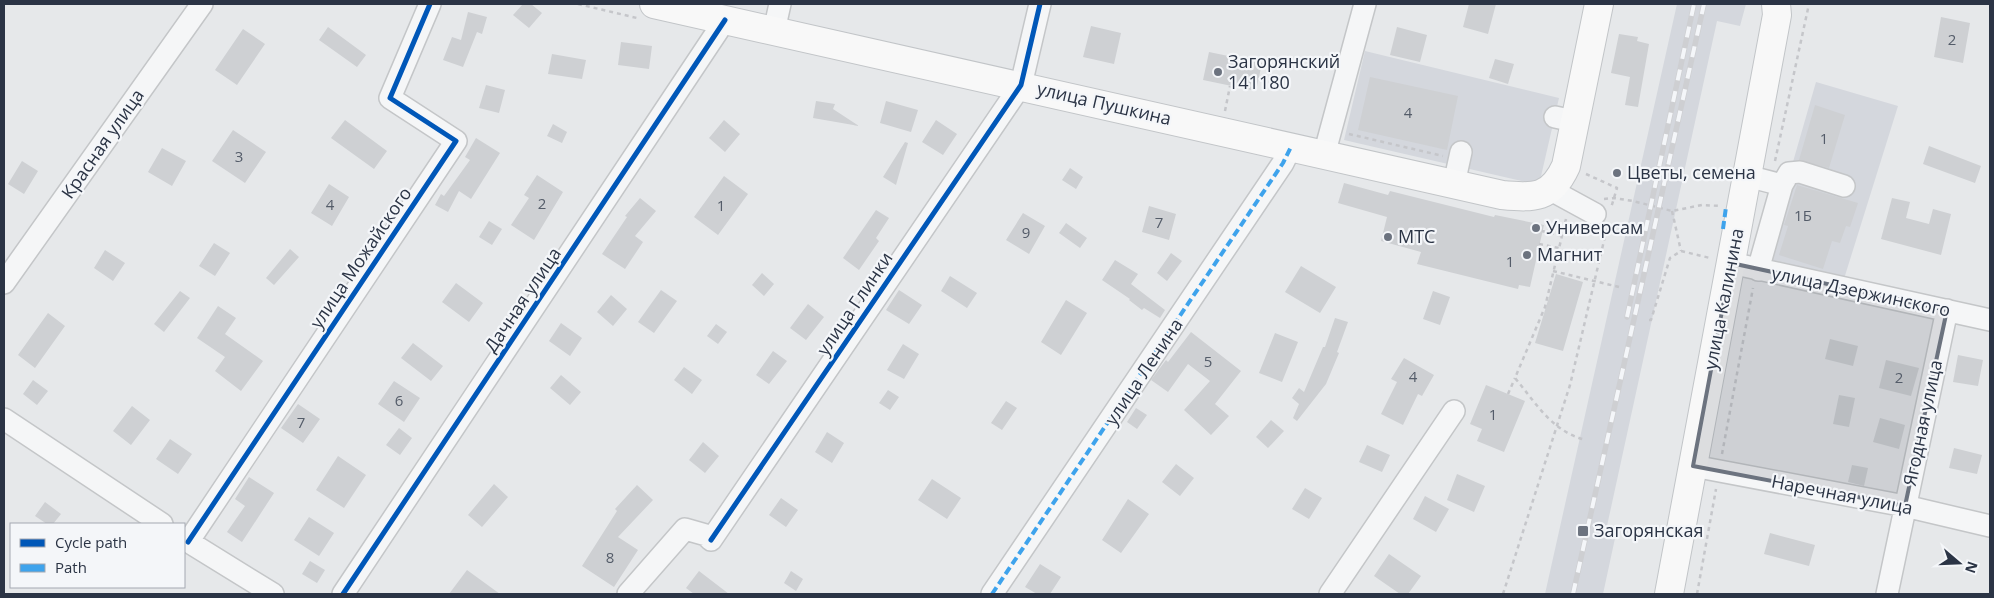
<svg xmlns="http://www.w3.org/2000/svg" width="1994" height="598" font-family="'Open Sans',sans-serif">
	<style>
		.built { fill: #d4d7dd }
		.building { fill: #ced0d3 }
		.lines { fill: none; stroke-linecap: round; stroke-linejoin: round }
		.minor-casing { stroke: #c4c6c8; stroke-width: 24 }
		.major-casing { stroke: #c2c5c8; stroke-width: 30 }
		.path { stroke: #c5c6ca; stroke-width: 2.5; stroke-dasharray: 4 4; stroke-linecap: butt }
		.minor { stroke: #f5f6f7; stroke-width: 21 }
		.major { stroke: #f8f8f8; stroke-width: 28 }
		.rail-casing { stroke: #cecfd2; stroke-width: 5.5 }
		.rail { stroke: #f4f6f9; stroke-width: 4; stroke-dasharray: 11; stroke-linecap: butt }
		.quiet { stroke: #3ea3ec; stroke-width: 4; stroke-dasharray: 8 4; stroke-linecap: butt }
		.cycleway-casing { stroke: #f4f6f9; stroke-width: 8 }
		.cycleway { stroke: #0057b8; stroke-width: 5 }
		.marked { fill: #6c737f; fill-opacity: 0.2; stroke: #6c737f; stroke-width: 4; stroke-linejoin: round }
		.poi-dot { fill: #6c737f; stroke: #f4f6f9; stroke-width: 2 }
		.labels { text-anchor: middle; stroke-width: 4.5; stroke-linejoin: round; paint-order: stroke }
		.number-label { font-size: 15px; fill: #545c69 }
		.poi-label { font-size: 18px; fill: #2b3445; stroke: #f4f6f9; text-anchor: start }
		.street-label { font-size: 18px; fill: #2b3445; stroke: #f4f6f9 }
	</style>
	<rect width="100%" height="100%" fill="#e6e8ea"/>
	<path class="built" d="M1677,4H1746L1740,26L1717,21L1607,526L1617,529L1603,594H1545Z
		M1365,51L1559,98L1539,185L1344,140Z
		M1816,82L1898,106L1843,282L1765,259Z"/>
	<path class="building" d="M523,4H531L542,13L529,28L513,15Z
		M1469,4H1496L1488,34L1463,27Z
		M468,12L487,17L482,34L477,32L463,67L443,60L452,37L461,40Z
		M1941,17L1970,23L1963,63L1934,57Z
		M1091,26L1121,33L1114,64L1083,57Z
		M328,27L366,55L357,67L319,40Z
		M1397,27L1427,35L1420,62L1390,55Z
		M243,29L265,44L237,85L215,70Z
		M1619,34L1638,37L1637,41L1649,44L1638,107L1625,105L1630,77L1611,73Z
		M621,42L652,46L649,69L618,65Z
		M1209,52L1262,63L1256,91L1203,80Z
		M552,54L586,60L582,79L548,74Z
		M1495,59L1514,64L1508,84L1489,78Z
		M1370,77L1458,96L1447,150L1358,130Z
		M486,85L505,90L499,113L479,108Z
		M816,101L835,104L833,109L859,126L813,118Z
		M886,101L918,110L911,132L880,123Z
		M1815,105L1845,115L1829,168L1799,160Z
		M345,120L387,151L374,169L331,138Z
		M724,120L740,134L725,152L709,138Z
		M936,120L957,134L943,155L922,142Z
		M553,124L567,132L562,143L547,136Z
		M233,130L266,152L245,183L212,161Z
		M476,138L500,153L471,199L459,191L448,212L435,205L441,194L444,196L470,160L465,157Z
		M905,142L908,143L896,185L883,177Z
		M1929,146L1981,166L1975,183L1923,164Z
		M162,148L186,161L172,186L148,172Z
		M22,161L38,171L24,194L8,184Z
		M1070,168L1083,177L1076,189L1062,180Z
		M537,175L563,192L534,240L511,225L529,198L524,195Z
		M724,176L748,194L718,235L694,217Z
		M1344,183L1388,195L1390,191L1494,217L1495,215L1544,225L1530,287L1519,285L1518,289L1417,264L1421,252L1381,241L1387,217L1338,203Z
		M329,184L349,197L332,226L311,213Z
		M1797,185L1858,203L1850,227L1846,226L1840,243L1832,241L1823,269L1779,255L1788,226L1784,225Z
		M640,198L656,211L635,236L643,242L625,269L602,254L627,217L625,216Z
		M1892,198L1910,202L1906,218L1929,224L1933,209L1951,214L1941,255L1881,239Z
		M1149,206L1176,214L1169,240L1142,232Z
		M876,210L889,218L876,238L879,241L859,270L843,258Z
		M1023,213L1045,226L1029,254L1006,240Z
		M489,221L502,229L492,245L479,237Z
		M1066,223L1087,238L1080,248L1059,233Z
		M214,243L230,253L215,276L199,266Z
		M290,249L299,257L274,285L266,278Z
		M105,250L125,263L113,281L94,268Z
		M1171,253L1182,261L1167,281L1157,273Z
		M1115,260L1138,274L1131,284L1165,310L1160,318L1144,308L1142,310L1129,300L1130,299L1102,280Z
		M1301,266L1336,287L1320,313L1285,292Z
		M762,273L774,284L764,296L752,285Z
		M1556,274L1583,282L1563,351L1535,343Z
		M950,276L977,293L967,308L941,291Z
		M456,283L483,303L469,322L442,302Z
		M661,290L677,301L654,333L638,322Z
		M899,290L922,305L909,324L886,310Z
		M180,291L190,298L164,332L154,324Z
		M1433,291L1450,297L1440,325L1423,319Z
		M611,295L627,309L613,326L597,312Z
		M1066,300L1087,313L1061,355L1041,342Z
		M808,304L824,317L806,340L790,328Z
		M218,306L236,318L225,334L263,361L241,391L215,371L225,357L197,338Z
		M48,313L65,326L35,368L18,355Z
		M1335,318L1348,322L1337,352L1339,353L1326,384L1297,421L1293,418L1299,404L1292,398L1299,388L1304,392L1323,347H1325Z
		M561,323L582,338L570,356L549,341Z
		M716,324L727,332L718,344L707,336Z
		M1191,332L1241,371L1215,404L1229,416L1211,435L1184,410L1210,381L1188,364L1168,392L1151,380L1166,360L1168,362Z
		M1275,333L1298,342L1282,382L1259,373Z
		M1830,339L1858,346L1853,366L1825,359Z
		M413,343L443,366L431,381L401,358Z
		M903,344L919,354L904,379L887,370Z
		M773,351L787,361L769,384L756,375Z
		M1958,355L1983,360L1978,386L1953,382Z
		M1404,358L1434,375L1422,396L1418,394L1403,425L1381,414L1397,382L1391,379Z
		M1886,360L1919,368L1911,396L1879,388Z
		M684,367L702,380L692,394L674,380Z
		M561,375L581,392L570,405L550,388Z
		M33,380L48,391L37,405L23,394Z
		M394,381L420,398L404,422L378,404Z
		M1486,385L1525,401L1504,452L1477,441L1482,429L1470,424Z
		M888,390L899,397L890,410L879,403Z
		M1839,395L1855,398L1849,427L1833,424Z
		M1006,401L1017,408L1002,430L991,423Z
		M298,404L320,419L303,443L281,428Z
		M132,406L150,420L131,445L113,431Z
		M1136,408L1147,415L1137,429L1127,422Z
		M1880,418L1905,425L1899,449L1873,442Z
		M1271,420L1284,431L1268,448L1256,437Z
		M399,428L412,438L400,455L386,445Z
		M827,432L844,443L832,463L815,452Z
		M170,439L192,454L178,474L156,459Z
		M703,442L719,456L705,473L689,460Z
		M1367,445L1390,455L1382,472L1359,462Z
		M1954,448L1982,455L1977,474L1949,468Z
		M338,456L366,475L344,508L316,490Z
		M1176,464L1194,478L1180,496L1162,482Z
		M1852,465L1868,468L1864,486L1848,482Z
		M1457,474L1485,486L1474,512L1447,500Z
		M249,477L274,493L242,542L227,532L245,506L235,499Z
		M932,479L961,498L947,519L918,500Z
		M494,484L508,497L482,527L468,515Z
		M637,485L653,500L618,537L638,550L614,587L582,566L617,511L615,509Z
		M1305,488L1322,498L1309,519L1292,509Z
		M1425,496L1449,509L1436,532L1413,519Z
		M781,498L798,510L786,527L769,515Z
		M1128,499L1149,514L1121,553L1102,540Z
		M45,502L61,514L53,524H47L35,516Z
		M309,517L334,533L319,556L294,540Z
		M1770,533L1815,545L1809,566L1764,554Z
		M1389,554L1421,576L1408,594H1400L1374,576Z
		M310,561L325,570L317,583L302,574Z
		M1040,564L1061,577L1050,594H1037L1025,587Z
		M467,570L500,594H449Z
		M699,571L729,594H694L686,588Z
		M791,571L803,579L796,591L784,583Z"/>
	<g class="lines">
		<g class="minor-casing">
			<path id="minor" d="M774,31L780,4
				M1555,117L1574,121
				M1324,155L1365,4
				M1747,176L1782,185L1758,270
				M1454,184L1461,152
				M1782,185L1789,173L1800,172L1844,186
				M1551,190L1595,214
				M1731,263L1990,320
				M4,283L202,4
				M4,419L162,524
				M1693,466L1905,506L1990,526
				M184,539L273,594
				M188,542L456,141L390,98L430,4
				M343,594L725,20
				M628,594L685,529L706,535L711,540L1021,85L1040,4
				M992,594L1283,163L1291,147
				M1330,594L1454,411
				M1887,594L1947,310"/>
		</g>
		<g class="major-casing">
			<path id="major" d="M654,4L1502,195C1534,198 1551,199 1566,166L1599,4
				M1669,594L1777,15L1776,4"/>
		</g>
		<path class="path" d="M578,4L637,18
			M1225,111L1230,86
			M1349,134L1443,156
			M1775,161L1809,4
			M1586,174L1617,188L1611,208
			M1604,199L1614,198L1633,201L1672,211L1702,205L1721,206
			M1672,211L1681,251
			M1566,219L1545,307L1515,378C1536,403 1552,432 1586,440
			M1542,231L1562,236
			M1539,244L1559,248
			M1553,271L1619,287
			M1649,320H1651L1670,258L1681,251L1710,258
			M1508,394L1515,378
			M1722,454L1753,288
			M1503,594L1570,385L1607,228
			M1697,594L1716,489"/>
		<use href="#minor" class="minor"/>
		<use href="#major" class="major"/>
		<g class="rail-casing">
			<path id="rail" d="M1627,317L1694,4
				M1573,594L1704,4"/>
		</g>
		<use href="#rail" class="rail"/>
		<path class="quiet" d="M1723,229L1726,207
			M992,594L1283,163L1291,147"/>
		<g class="cycleway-casing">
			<path id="cycleway" d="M711,540L1021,85L1040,4
				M188,542L456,141L390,98L430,4
				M343,594L725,20"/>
		</g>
		<use href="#cycleway" class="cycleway"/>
	</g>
	<path class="marked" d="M1731,263L1947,310L1905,506L1693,466Z"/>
	<g class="poi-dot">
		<circle cx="1218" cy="72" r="5"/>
		<circle cx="1617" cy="173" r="5"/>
		<circle cx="1536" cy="228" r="5"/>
		<circle cx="1388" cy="237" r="5"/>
		<circle cx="1527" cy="255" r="5"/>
		<rect x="1577" y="525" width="12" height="12" rx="2.5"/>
	</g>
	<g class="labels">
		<g class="number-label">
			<text x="1952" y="45">2</text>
			<text x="1408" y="118">4</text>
			<text x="1824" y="144">1</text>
			<text x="239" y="162">3</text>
			<text x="542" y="209">2</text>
			<text x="330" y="210">4</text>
			<text x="721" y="211">1</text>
			<text x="1803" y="221">1Б</text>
			<text x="1159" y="228">7</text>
			<text x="1026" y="238">9</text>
			<text x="1510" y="267">1</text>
			<text x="1208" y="367">5</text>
			<text x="1413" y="382">4</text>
			<text x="1899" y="383">2</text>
			<text x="399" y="406">6</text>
			<text x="1493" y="420">1</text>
			<text x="301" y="428">7</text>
			<text x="610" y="563">8</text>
		</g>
		<g class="poi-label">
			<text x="1228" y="68">Загорянский<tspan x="1228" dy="21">141180</tspan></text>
			<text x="1627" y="179">Цветы, семена</text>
			<text x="1546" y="234">Универсам</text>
			<text x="1398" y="243">МТС</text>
			<text x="1537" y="261">Магнит</text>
			<text x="1594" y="537">Загорянская</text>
		</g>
		<g class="street-label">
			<text transform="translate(1104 104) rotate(13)" y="6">улица Пушкина</text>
			<text transform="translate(103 144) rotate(-55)" y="6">Красная улица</text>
			<text transform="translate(361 258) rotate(-56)" y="6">улица Можайского</text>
			<text transform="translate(1861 292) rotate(12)" y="6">улица Дзержинского</text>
			<text transform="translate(1724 299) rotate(-79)" y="6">улица Калинина</text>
			<text transform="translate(523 300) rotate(-56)" y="6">Дачная улица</text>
			<text transform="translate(855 304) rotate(-56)" y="6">улица Глинки</text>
			<text transform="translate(1144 372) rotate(-56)" y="6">улица Ленина</text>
			<text transform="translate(1923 423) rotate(-78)" y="6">Ягодная улица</text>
			<text transform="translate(1842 495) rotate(11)" y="6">Наречная улица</text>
		</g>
	</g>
	<rect width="1994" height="598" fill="none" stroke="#2b3445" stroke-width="10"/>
	<rect x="10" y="523" width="175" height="65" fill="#f4f6f9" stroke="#a4a8b1"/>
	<rect x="20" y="539" width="25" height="8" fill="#0057b8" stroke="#a4a8b1"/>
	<text x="55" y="548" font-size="15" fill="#2b3445">Cycle path</text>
	<rect x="20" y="564" width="25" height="8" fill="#3ea3ec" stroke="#a4a8b1"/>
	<text x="55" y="573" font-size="15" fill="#2b3445">Path</text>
	<g transform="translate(1959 563) rotate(109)" stroke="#f4f6f9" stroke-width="4" paint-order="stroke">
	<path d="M0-4L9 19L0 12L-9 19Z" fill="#2b3445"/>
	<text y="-8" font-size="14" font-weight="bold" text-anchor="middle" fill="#2b3445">N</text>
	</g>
</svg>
